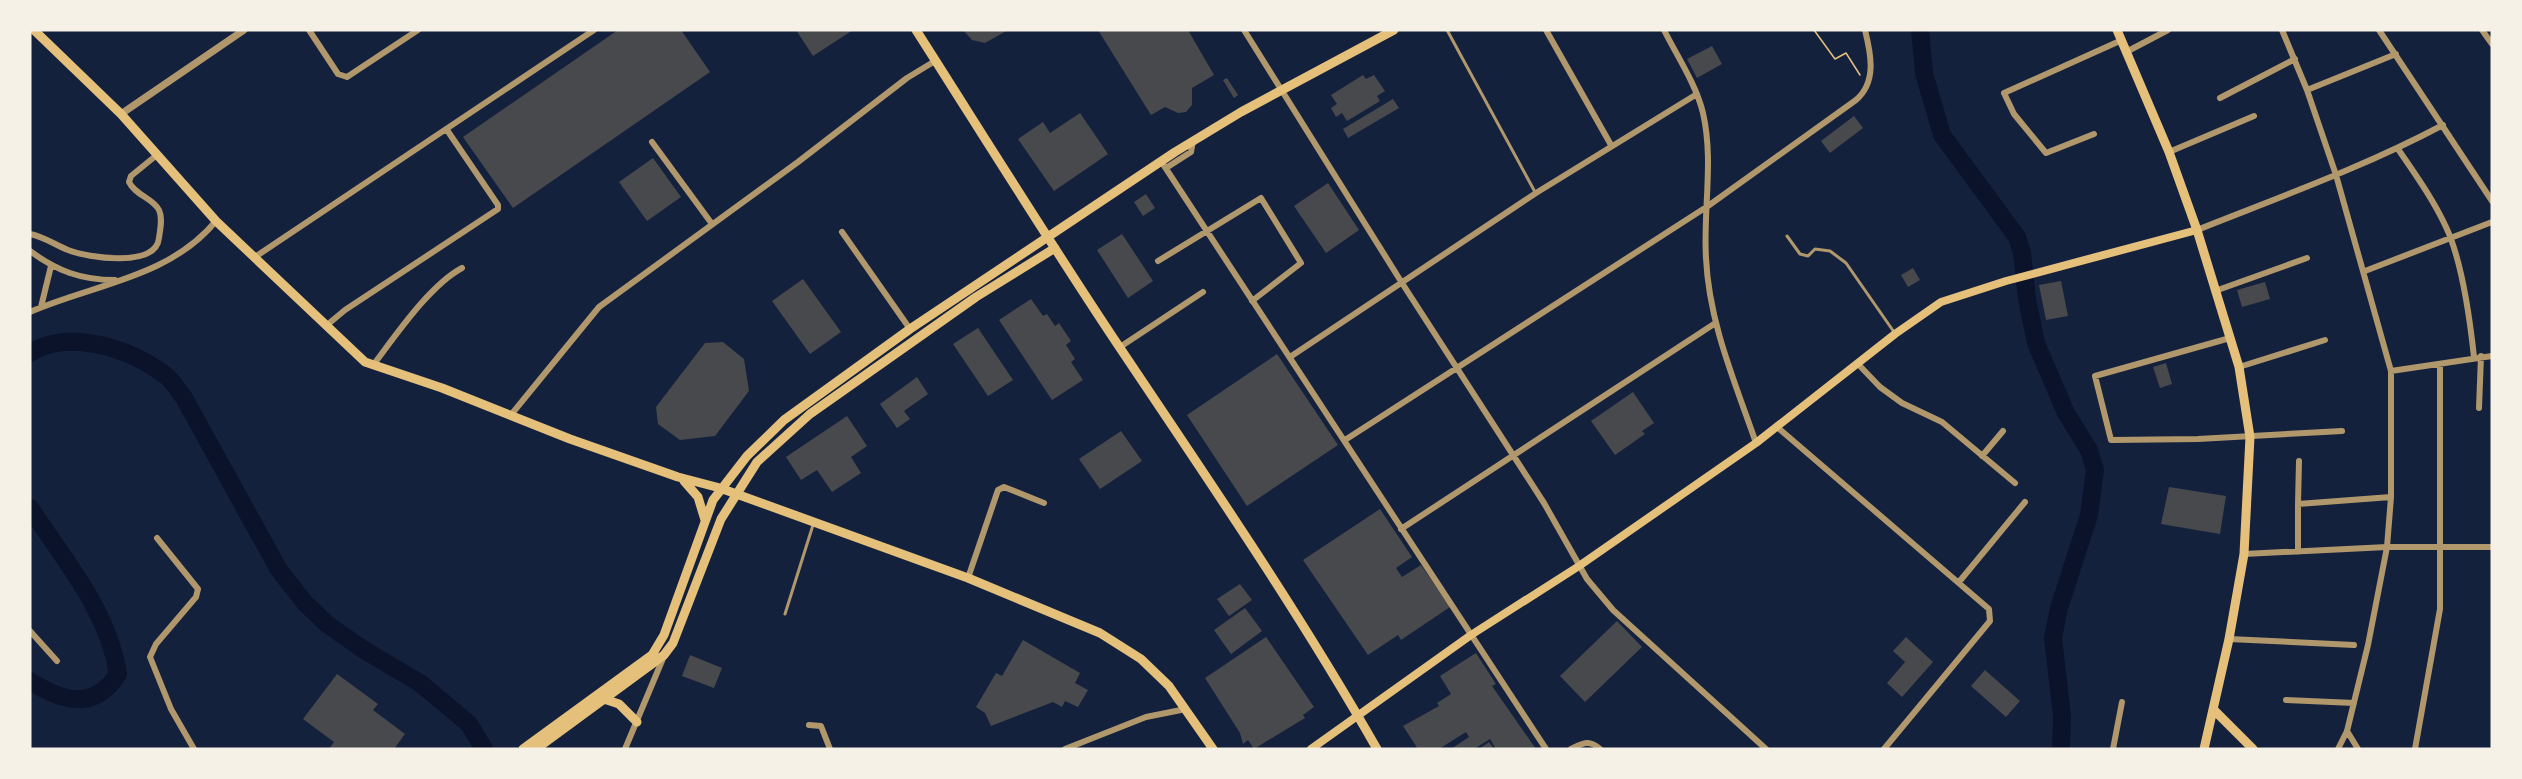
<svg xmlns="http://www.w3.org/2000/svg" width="2522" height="779" font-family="'Asap Condensed',sans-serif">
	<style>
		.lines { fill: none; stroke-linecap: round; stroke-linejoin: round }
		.river { stroke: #0b132b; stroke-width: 18 }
		.building { fill: #48494c }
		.path { stroke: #e5c07b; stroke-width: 1.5 }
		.service { stroke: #b1986c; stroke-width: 3 }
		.minor { stroke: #b1986c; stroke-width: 6 }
		.tertiary { stroke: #b1986c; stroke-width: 7 }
		.secondary { stroke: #e5c07b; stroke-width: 8 }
		.primary { stroke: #e5c07b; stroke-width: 9 }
	</style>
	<rect width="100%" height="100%" fill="#14213d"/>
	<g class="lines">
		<path class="river" d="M1920,30L1924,73L1942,135L2017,237L2022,253L2027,299L2036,343L2066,413L2089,450L2095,470L2089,515L2059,608L2053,638L2062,716L2061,749
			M30,353C69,328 131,349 165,375C172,380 177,389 183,396L279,570L305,603L327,624L364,650L420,683L469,724L484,749
			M30,508C65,561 108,610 118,674C94,711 63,702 30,681"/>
	</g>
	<path class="building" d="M618,30H681L710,72L513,208L463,137Z
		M796,30H853L813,56Z
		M963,30H1008L985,43L972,40Z
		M1098,30H1188L1214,75L1192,88V105L1186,112L1178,113L1165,107L1151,115Z
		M1712,46L1722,64L1697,78L1687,59Z
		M1363,75L1366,79L1374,75L1385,91L1377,96L1380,101L1347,121L1342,113L1336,117L1331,108L1337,104L1331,95Z
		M1227,78L1238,95L1234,98L1223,80Z
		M1393,99L1399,108L1348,138L1343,129Z
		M1080,113L1108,154L1054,191L1018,139L1043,122L1050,133Z
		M1854,116L1863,128L1830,153L1821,141Z
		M653,158L681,197L647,221L619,182Z
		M1328,183L1359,230L1326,253L1294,206Z
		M1146,194L1155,208L1143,216L1134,202Z
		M1122,234L1153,281L1128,298L1097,250Z
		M1913,268L1920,280L1908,287L1901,275Z
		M803,279L841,332L810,354L772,301Z
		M2061,281L2068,316L2046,320L2039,285Z
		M2265,282L2270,299L2242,307L2237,290Z
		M1031,299L1043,316L1047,314L1055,326L1059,323L1071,341L1066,345L1075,359L1071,362L1083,380L1052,400L999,320Z
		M978,328L1013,380L988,396L953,344Z
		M723,342L744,359L749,391L715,436L680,440L658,424L656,407L705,343Z
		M1277,354L1338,445L1247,506L1187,415Z
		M2166,363L2172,384L2160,388L2153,367Z
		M917,377L928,394L904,411L910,419L897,428L880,404Z
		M1633,392L1654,423L1642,431L1645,434L1615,455L1591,421Z
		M847,416L867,446L851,457L861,473L832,492L817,470L801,480L786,457Z
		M1121,431L1142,461L1100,489L1079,459Z
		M2169,487L2226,496L2220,534L2161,524Z
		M1380,509L1412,557L1396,568L1402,577L1421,565L1450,607L1401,640L1398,635L1368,655L1303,560Z
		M1240,584L1252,600L1229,616L1217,599Z
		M1245,608L1262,631L1231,654L1214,630Z
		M1617,621L1642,647L1585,702L1560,676Z
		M1266,637L1314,707L1303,715L1305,718L1254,749L1248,740L1243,744L1240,733L1205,678Z
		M1906,637L1933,662L1902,697L1887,683L1905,662L1893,651Z
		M1023,640L1080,673L1075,683L1088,690L1078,707L1065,701L1062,707L1053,702L991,726L985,713L976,707L996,673L1002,676Z
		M1476,653L1496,684L1492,686L1536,749H1496L1490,739L1474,749H1451L1469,737L1466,732L1439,749H1418L1403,726L1439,706L1437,703L1451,694L1440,676Z
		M690,655L722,668L714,688L682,676Z
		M1985,670L2020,701L2006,717L1971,686Z
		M337,674L378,704L373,710L405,734L394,749H329L334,742L303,719Z
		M1489,742L1494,749H1479Z"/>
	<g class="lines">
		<path class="path" d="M1814,30L1835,59L1846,53L1860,75"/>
		<path class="service" d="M1447,30L1535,192
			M1787,236L1800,254L1808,256L1815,249L1830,251L1846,263L1894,332
			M785,614L813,525"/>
		<path class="minor" d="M309,30L338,74L347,77L418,30
			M1244,30L1402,283L1544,503L1587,579L1613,610L1766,749
			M1546,30L1611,145
			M1664,30C1677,56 1696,84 1703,113C1714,161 1703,210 1706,258C1709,323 1735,382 1756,443
			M2282,30L2307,90L2336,175L2391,371V497L2387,547L2368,645L2347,731L2338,749
			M2379,30L2492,201
			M2482,30L2492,44
			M2128,51L2168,30
			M2307,90L2396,54
			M2220,98L2295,59
			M2094,134L2046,153L2014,114L2004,93L2122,40
			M652,142L712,224
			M2398,149C2415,174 2433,199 2446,227C2462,261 2470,320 2474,357
			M2169,152L2254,116
			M1161,161L1546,749
			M1166,168L1191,152L1193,141
			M2197,230C2280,197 2364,167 2443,125
			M842,232L910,329
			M30,234C45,237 55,245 68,250C88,258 156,268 159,238C160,230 163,218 159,210C153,198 135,195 129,182L131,176L158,154
			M30,251C57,271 81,280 115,280
			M255,257L594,30
			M1158,261L1261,198L1301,263L1252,301
			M2365,271L2492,222
			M2215,291L2307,258
			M41,307L51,266
			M30,312C94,284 169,278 216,221
			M327,325L345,310L498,209V205L447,130
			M2230,338L2095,376L2111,440L2198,439L2342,431
			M1120,347L1203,292
			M1290,357L1536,193L1697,94
			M374,364C396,335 430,285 462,268
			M1858,364L1880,387L1902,403L1942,422L2015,483
			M2239,367L2325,340
			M2391,371L2492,356
			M2479,408L2481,356
			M510,416L599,307L798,162L907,78L935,61
			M1777,427L1989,609L1990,621L1884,749
			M1345,440L1708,206L1856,100C1877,82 1871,54 1865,30
			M1982,456L2003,431
			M2298,504L2299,461
			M1401,529L1714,324
			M157,538L198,589L196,597L156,644L150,657L171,709L194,749
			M2298,552V504L2391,497
			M2244,554L2387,547H2492
			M968,578L998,490L1004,487L1044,503
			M1959,582L2025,502
			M30,631L57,661
			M2229,639L2354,645
			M2286,700L2354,703
			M809,725L821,726L830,749
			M2347,731L2358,749
			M625,749L664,656
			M1065,749L1146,717L1186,709
			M1571,749C1583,743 1589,739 1600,749
			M2113,749L2122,702
			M2415,749L2440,609V364"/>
		<path class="tertiary" d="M121,114L244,30"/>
		<path class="secondary" d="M1311,749L1471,635L1579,566L1756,443L1895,334L1941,302L2006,281L2197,230"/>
		<path class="primary" d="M34,30L121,114L216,221L365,362L442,388L570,439L678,477L720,488L968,578L1100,633L1141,659L1169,686L1213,749
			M916,30C981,132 1045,235 1112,336C1203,472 1296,607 1377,749
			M2117,30L2169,152L2197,230L2239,367L2250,437L2244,554L2229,639L2204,749
			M684,481L698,497L705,520
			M604,699L619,704L637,722
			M2213,709L2253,749
			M523,749L652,655L664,635L713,500L747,456L784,420L910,329L1175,152L1241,112L1394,30
			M536,749L664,655L673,643L721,519L757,462L810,414L976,297L1055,248"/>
	</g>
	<rect width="2522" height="779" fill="none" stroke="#f6f1e7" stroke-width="63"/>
</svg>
